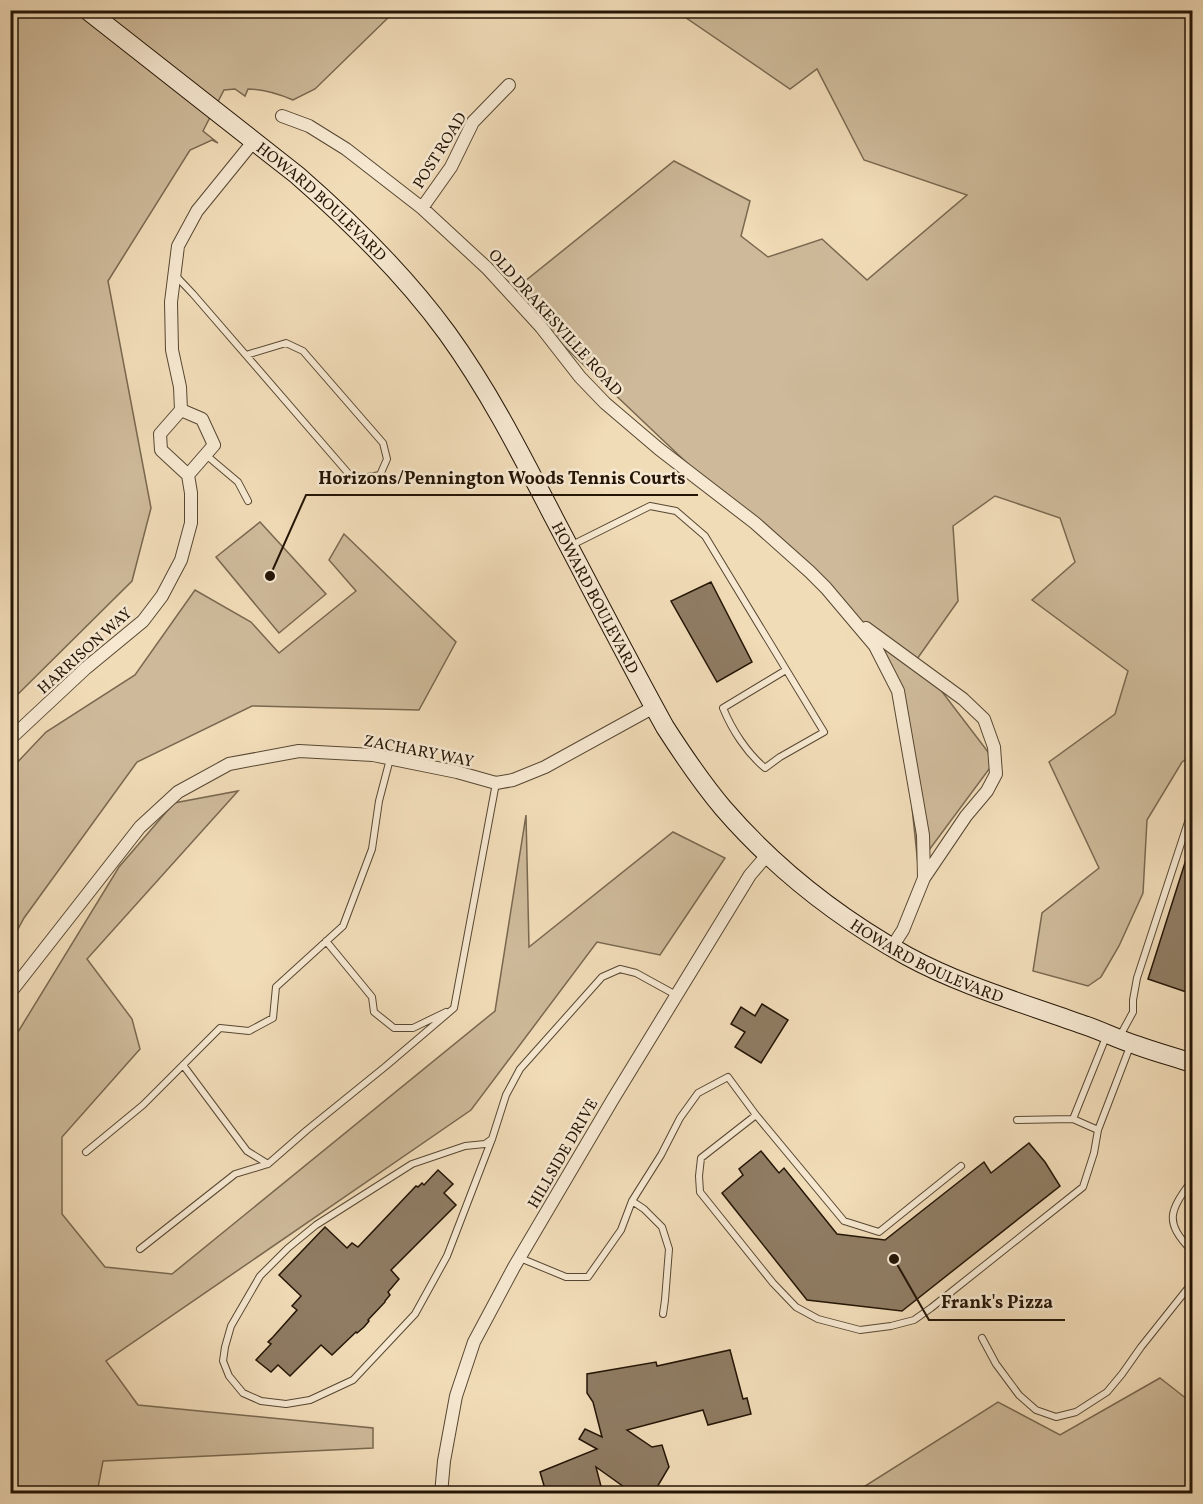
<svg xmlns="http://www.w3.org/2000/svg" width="1203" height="1504" font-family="Vollkorn,serif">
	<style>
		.green { fill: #ceba9a; stroke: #796850; stroke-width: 1.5 }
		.building { fill: #8f7c63; stroke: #241506; stroke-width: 1.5 }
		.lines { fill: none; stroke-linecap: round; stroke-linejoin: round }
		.service-casing { stroke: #574732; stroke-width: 8 }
		.minor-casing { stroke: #574732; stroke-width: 14 }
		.secondary-casing { stroke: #241506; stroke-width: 20 }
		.service { stroke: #f6e8d1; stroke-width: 6 }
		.minor { stroke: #f6e8d1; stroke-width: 12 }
		.secondary { stroke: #f6e8d1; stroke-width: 18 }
		.labels { text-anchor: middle; stroke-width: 5; stroke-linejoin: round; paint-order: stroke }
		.street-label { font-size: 16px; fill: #241506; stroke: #f6e8d1 }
		.leader { fill: none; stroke: #241506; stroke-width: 2 }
		.callout-dot { fill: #241506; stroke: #f6e8d1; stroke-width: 2 }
		.callout-label { font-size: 18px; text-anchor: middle; font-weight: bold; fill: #241506; stroke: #f6e8d1; stroke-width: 5; stroke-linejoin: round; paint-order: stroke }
	</style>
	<rect width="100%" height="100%" fill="#f1dcb8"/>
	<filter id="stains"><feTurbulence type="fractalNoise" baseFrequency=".00333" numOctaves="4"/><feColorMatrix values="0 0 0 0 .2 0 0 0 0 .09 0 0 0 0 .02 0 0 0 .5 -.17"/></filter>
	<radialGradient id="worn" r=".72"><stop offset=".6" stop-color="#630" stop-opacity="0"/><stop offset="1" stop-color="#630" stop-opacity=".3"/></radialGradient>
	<path class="green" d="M11,11H395L315,89L293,100C279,94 263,89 248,89L245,96L235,89L224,90L203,131L218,143L212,140L190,150L108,281L151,508L132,581L11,701Z
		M676,11H1192V755L1182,762L1147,820L1143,893L1119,946L1101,977L1088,986L1033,971L1042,913L1099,868L1049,762L1115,714L1128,671L1032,600L1075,562L1060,518L995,496L953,526L958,601L917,659L995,761L918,865L901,701L865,632L509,294L674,161L750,201L741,236L768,257L822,239L867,280L967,195L864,160L817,69L790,89Z
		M260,522L326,594L279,633L216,557Z
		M344,534L456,642L419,710L252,706L137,762L24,918L11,942V769L46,732L135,675L195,590L251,622L279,653L356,591L329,560Z
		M238,791L87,959L132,1019L140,1049L62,1137V1214L105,1267L172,1274L495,1011L526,815L529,947L673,832L725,858L660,955L597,942L471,1110L106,1361L138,1405L373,1428V1448L103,1461L97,1493H11L10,1045L119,867L174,803Z
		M1160,1378L1192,1403V1493H854L998,1402L1060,1435Z"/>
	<path class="building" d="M711,582L752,662L717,682L671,601Z
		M1190,847H1192V994L1148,979Z
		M762,1004L788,1020L761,1063L735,1047L745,1032L731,1024L741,1007L755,1016Z
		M1029,1143L1045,1162L1060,1186L902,1311L807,1300L722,1193L743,1175L739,1169L761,1151L779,1173L784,1168L837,1234L885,1240L984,1162L991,1173Z
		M438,1170L453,1184L444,1193L456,1205L391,1270L399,1279L388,1292L390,1295L385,1301V1302L368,1320L369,1321L364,1327L357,1333L356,1332L332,1355L321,1345L290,1376L278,1365L271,1372L256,1360L271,1344L268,1342L273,1337L297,1310L292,1306L301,1296L279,1275L325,1227L347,1248L352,1243L358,1247L416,1186L418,1187L422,1183L424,1185Z
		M730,1350L743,1399L747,1398L751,1414L708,1425L703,1410L627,1430L652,1447L662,1445L669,1467L653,1494H634L596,1467L603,1494H553L552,1487L545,1489L540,1472L597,1449L579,1439L585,1429L602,1437L593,1402L587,1393V1374L656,1362L657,1366Z"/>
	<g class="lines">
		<g class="service-casing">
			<path id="service" d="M175,275L193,294L348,473L362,478L380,475L387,459L383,443L303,351L286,343L246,355
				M206,455L238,482L248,501
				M570,546L650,506L676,511L705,536L824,732L780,757L765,768C747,753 732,730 723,708L786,670
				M326,941L372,997L374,1012L394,1028H413L446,1012
				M1120,1036L1133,1012V1000L1137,978L1192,810
				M183,1065L247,1151L268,1164
				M756,1115L701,1158L699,1176L700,1192L773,1283L796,1307L818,1319L860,1330L891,1326L914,1320L931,1308L1083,1187L1094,1153L1098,1130L1073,1119L1017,1120
				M1073,1119L1106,1037
				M1098,1130L1131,1044
				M492,1139L485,1144L465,1146L412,1164L316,1225L288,1248L260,1276L231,1326L225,1347L223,1361L229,1376L243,1393L261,1401L286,1404L310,1400L353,1380L415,1314L447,1256L492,1139L506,1095L520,1069L602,977L620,969L636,973L676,995
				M86,1152L143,1105L220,1028L249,1031L273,1018L276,987L343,926L372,849L379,801L390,759
				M1192,1180C1170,1211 1163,1221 1192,1251
				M632,1201L644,1209L662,1227L669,1249L665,1300L663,1314
				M140,1249L235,1174L268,1164L307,1130L386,1066L454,1008L496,783
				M520,1258L566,1277H588L621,1230L632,1201L661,1155L680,1118L698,1093L728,1077L756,1115L844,1221L879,1232L961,1166
				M982,1338L996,1364L1019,1395L1036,1410L1056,1417L1076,1412L1107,1392L1122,1374L1141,1347L1192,1283"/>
		</g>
		<g class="minor-casing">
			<path id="minor" d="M282,116L309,126L346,149L422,208L487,268L541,327L580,377L605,403L659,449L755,523L810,572L826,588L875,646L898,691L923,835L924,878L903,930L892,947
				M422,208L451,167L473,122L509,85
				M188,475L214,445L202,419L181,410L180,387L172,350L171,302L178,246L197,211L253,142
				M866,628L963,699L984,719L994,747L996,774L987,791L966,816L924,878
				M10,739L86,668L143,621L162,596L181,560L191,523V493L188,475L161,450L160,434L181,410
				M10,993L140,827L178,792L229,764L299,751L373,755L457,772L496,783L513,780L545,767L654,707
				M441,1494L444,1461L456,1396L474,1342L514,1267L613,1099L750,875L768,854"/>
		</g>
		<g class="secondary-casing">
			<g id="secondary">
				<path id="s1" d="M87,10L297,175C352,223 404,274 447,333C489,391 521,454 554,518C591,588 627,658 665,727C683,755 702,783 723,808C774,867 839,918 907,956C962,986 1023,1003 1081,1024C1100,1030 1117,1039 1136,1045C1155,1052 1174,1057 1192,1063"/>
			</g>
		</g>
		<use href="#service" class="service"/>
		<use href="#minor" class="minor"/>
		<use href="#secondary" class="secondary"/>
	</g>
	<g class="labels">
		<g class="street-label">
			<text transform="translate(439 150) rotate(-58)" y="6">POST ROAD</text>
			<text dy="6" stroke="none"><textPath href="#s1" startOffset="303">HOWARD BOULEVARD</textPath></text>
			<text transform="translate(556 322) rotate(48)" y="6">OLD DRAKESVILLE ROAD</text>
			<text dy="6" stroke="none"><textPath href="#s1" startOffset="789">HOWARD BOULEVARD</textPath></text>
			<text transform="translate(84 650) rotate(-42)" y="6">HARRISON WAY</text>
			<text transform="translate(419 750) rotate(11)" y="6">ZACHARY WAY</text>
			<text dy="6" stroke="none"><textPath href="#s1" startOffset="1293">HOWARD BOULEVARD</textPath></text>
			<text transform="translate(562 1153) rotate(-60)" y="6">HILLSIDE DRIVE</text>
		</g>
	</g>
	<path class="leader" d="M270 576L306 495H698M894 1259L929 1320H1065"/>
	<g class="callout-dot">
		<circle cx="270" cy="576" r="6"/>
		<circle cx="894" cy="1259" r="6"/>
	</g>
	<g class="callout-label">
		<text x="502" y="484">Horizons/Pennington Woods Tennis Courts</text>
		<text x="997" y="1308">Frank's Pizza</text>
	</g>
	<rect width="1203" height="1504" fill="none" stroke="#f1dcb8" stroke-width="36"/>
	<rect x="12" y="12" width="1179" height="1480" fill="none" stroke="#241506" stroke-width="3"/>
	<rect x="18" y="18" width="1167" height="1468" fill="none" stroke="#241506" stroke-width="1.5"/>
	<rect width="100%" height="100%" filter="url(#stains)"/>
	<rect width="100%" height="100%" fill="url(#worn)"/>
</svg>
